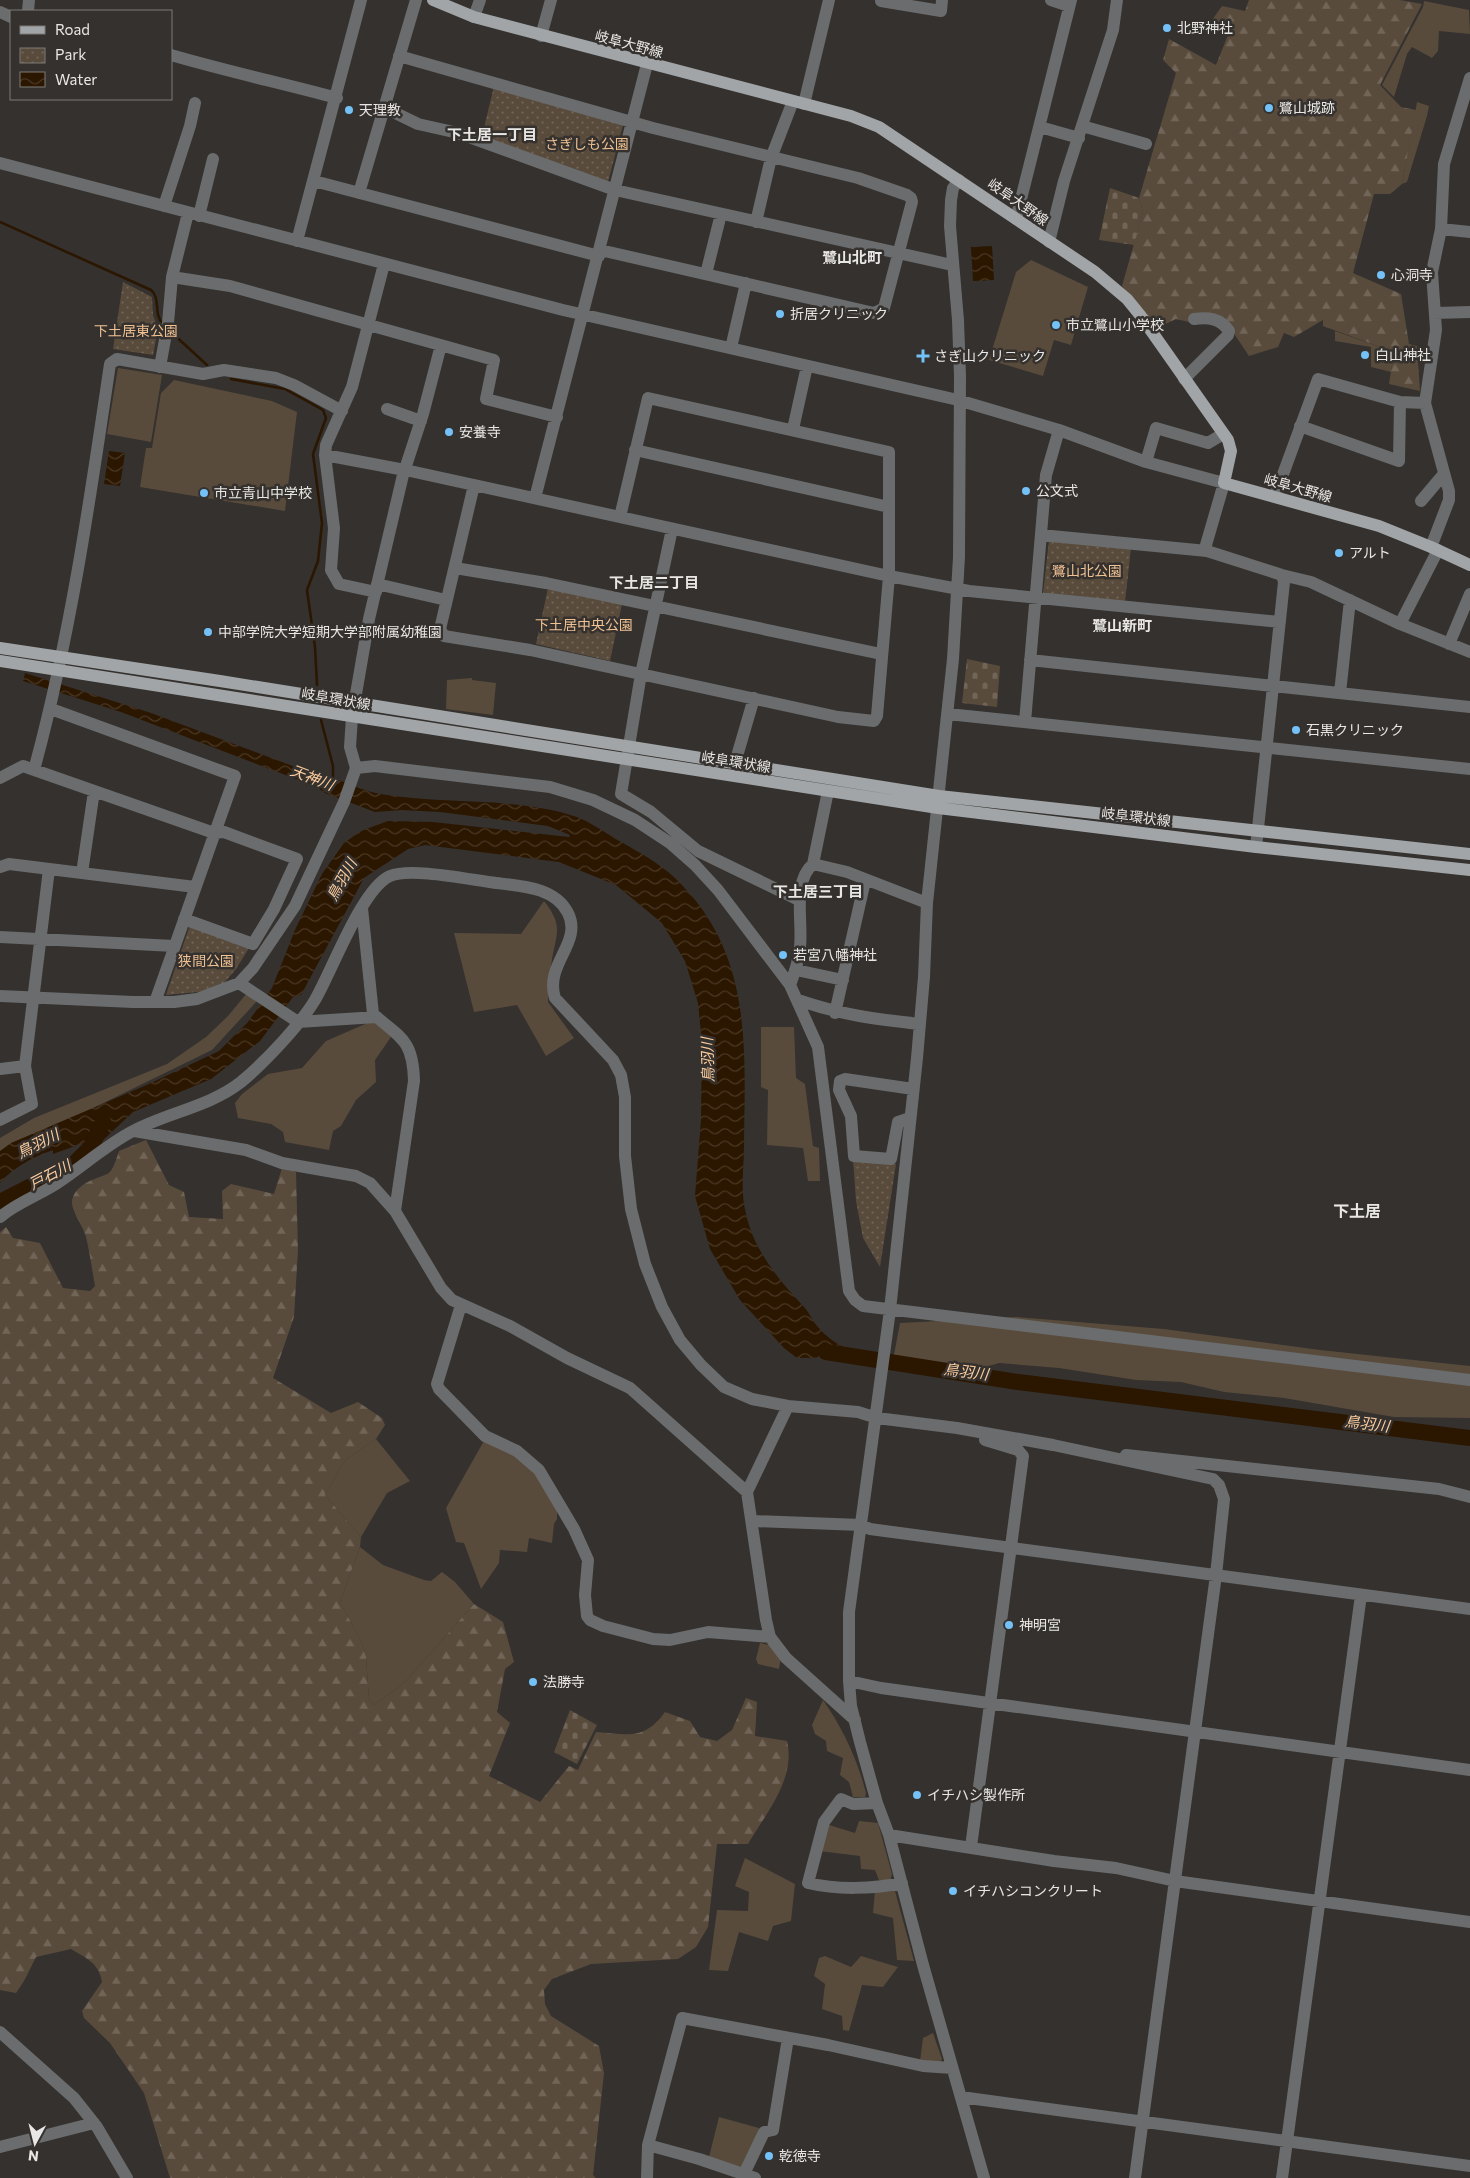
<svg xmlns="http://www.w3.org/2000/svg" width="1470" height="2178" font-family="Commissioner,'Noto Sans JP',sans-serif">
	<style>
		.grass { fill: #594b3c }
		.forest { fill: url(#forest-firs) }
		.cemetery { fill: url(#cemetery-stones) }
		.park { fill: url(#park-dots) }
		.water { fill: url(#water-waves) }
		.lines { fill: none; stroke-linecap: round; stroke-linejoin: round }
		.stream { stroke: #2b1600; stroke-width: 2.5 }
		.river { stroke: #2b1600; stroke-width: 16 }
		.minor { stroke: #6a6c6d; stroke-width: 12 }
		.major { stroke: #a1a5a7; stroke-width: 12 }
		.poi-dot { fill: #73c1f6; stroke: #34312e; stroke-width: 2 }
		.labels { text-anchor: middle; stroke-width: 5; stroke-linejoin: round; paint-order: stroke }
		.poi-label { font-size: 14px; fill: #e9e7e5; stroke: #34312e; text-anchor: start }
		.street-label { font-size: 14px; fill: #e9e7e5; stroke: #34312e }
		.park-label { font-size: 14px; fill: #f0c193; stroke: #34312e }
		.neighbourhood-label { font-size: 15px; font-weight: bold; fill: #e9e7e5; stroke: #34312e }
		.water-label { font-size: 15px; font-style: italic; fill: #fdcd9f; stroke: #34312e }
		.quarter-label { font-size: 16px; font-weight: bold; fill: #e9e7e5; stroke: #34312e }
	</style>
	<defs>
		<pattern id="forest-firs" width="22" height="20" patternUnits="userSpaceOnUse" patternTransform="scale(1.25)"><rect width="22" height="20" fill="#594b3c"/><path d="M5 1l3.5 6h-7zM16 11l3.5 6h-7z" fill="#716558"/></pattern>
		<pattern id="cemetery-stones" width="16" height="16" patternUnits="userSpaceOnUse" patternTransform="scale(1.25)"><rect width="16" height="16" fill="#594b3c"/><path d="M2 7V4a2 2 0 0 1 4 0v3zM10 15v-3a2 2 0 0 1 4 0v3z" fill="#716558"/></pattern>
		<pattern id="park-dots" width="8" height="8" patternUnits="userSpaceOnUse" patternTransform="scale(1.25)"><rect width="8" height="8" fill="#594b3c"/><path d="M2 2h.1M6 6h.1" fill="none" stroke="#716558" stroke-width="1.8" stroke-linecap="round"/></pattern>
		<pattern id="water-waves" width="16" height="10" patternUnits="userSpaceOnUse" patternTransform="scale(1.25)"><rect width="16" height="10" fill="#2b1600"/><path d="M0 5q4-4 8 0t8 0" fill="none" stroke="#4a3825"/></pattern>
	</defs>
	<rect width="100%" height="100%" fill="#34312e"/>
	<path class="grass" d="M1424,1L1469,10L1470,34L1439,31L1438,51L1432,58L1412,47L1407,54L1394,97L1382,85L1423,7Z
		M1417,102L1429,106L1427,116L1407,182L1402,184Z
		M1031,260L1088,287L1071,345L1054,340L1043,376L989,360L1016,272Z
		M1335,331L1394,352L1391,372L1371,367V347L1335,341Z
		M118,368L162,375L151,442L107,434Z
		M174,380L272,401L297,412L285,511L140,487L146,448H152L161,393Z
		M472,678V680L496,683L493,715L446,709L447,680Z
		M544,901C563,925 557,932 552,959C550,973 549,988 548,1002L574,1038L546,1056L517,1005L474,1012L454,933L521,934Z
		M247,993L258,1000L212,1050L42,1133L0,1156V1138L34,1118L167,1064L206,1037L228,1016Z
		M372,1021L391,1034V1037L375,1060L376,1082L356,1100L341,1126L333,1131L329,1150L285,1142L283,1132L271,1124L238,1118L235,1103L242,1094L268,1074L302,1068L326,1041Z
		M761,1027H794L796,1078L805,1084L813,1146L819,1148L820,1181H808L803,1148L767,1145L768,1090L761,1087Z
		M1016,1317L1164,1329L1320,1350L1470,1366V1418L1394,1417L1284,1398L1224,1392L1181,1382L1136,1380L1059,1368L999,1363L979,1369L893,1360L900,1323Z
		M376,1439L410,1481L387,1493L361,1537L325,1495L345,1460Z
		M485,1439L532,1464L557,1510V1519L554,1524L552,1543L529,1538L527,1552L500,1550L499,1563L481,1589L464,1543L456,1542L446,1508Z
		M360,1547L383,1565L424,1580L431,1581L442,1572L455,1582L474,1604L404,1683L374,1705L369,1699L366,1657L363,1645L340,1602Z
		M760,1643L774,1646L781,1657L779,1669L758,1664L756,1659Z
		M823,1700C843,1729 857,1758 866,1793L865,1797H853L849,1782L840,1775L843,1758L827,1751L826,1741L815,1734L812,1725Z
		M859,1821L878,1823L892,1874L890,1881L879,1880L875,1870L861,1869L860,1856L819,1851L826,1824L855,1833Z
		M745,1858L795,1884L791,1921L773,1926L768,1941L739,1932L728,1971L709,1970L717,1910L748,1911L749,1892L735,1886Z
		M875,1890L895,1891L914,1961L897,1960L893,1918L873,1913Z
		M825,1956L851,1967L861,1956L898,1967L883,1987L862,1985L849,2031L843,2030L842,2016L822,2009L825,1984L814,1976L819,1958Z
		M933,2033L942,2059L939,2064L920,2061L923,2038Z
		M719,2117L759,2128L744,2168L709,2157Z"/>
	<path class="forest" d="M1249,0H1400L1422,4L1380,85L1401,107L1416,110L1402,184L1390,194H1374L1353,273L1401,294L1409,344L1417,346L1420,391L1389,384L1394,352L1323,326V320L1294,337L1284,333L1278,347L1249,356L1229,326L1208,313L1189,322L1176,319L1157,328L1122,286L1143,212L1139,198L1176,73L1163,60L1169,39L1216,65L1228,35L1212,20L1222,6L1245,11Z
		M146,1140L169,1185L184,1192L189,1217L223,1219L222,1191L231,1184L274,1194L282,1168L296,1172L298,1250L294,1317L273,1378L331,1413L358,1402L382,1418L385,1425L376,1439L345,1460L325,1495L361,1537L360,1547L340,1602L363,1645L366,1657L369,1699L374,1705L404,1683L474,1604L503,1622L514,1662L505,1669L497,1712L510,1723L489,1776L540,1802L569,1766L578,1770L596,1732C628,1734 644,1741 665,1712L690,1721L700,1737L717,1741L732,1730L746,1698L757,1702L755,1736L787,1741C796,1779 766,1813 748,1844H717L708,1927L696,1947L678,1959L591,1964L552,1979L544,1990L545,2004L551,2016L599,2046L604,2073L593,2175L596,2178H170L144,2093L110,2043L84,2018L82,2011L102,1982C99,1963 86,1958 71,1949L36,1957L24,1981L16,1993L0,1990V1232L6,1227L13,1238L40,1243L63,1288L90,1291L95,1286C92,1270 90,1253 86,1237C83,1226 74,1215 72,1204C71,1195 79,1187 86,1183C110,1170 109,1182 119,1151Z"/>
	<path class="cemetery" d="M1110,188L1139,198L1143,212L1134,245L1099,240Z
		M967,659L1000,666L997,707L962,703Z
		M570,1710L597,1725L577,1764L554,1752Z"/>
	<path class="park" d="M494,86L623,125L608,182L482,136Z
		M123,282L152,297L153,315L158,329L153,355L113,349Z
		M1049,540L1131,548L1125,602L1043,594Z
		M548,588L622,604L610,661L536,644Z
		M190,925L249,948L236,969L218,990L166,995Z
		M853,1159L896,1164L880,1267L863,1238L856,1201Z"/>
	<path class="water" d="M992,246L994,280L973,281L971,247Z
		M109,451L125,453L120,486L104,484Z
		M25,673L151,713L298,768L320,775H328C344,782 363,791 380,794C445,805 514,796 577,817C592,823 607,834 621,842C639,852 660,864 675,878C753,953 745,1046 744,1145C744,1169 740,1191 746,1214C754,1251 779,1280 804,1307C809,1312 812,1320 817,1326C830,1342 847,1350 867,1357L797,1358L784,1348L740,1300L710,1249L695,1196L701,1120L702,1042L698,1003L685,961L662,923L616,885L559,862L425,845L408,849L364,878L301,995L293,997L260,1041L211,1079L133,1112L101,1142L89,1141L53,1154V1150C35,1156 12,1168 0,1183V1151L11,1143L149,1084L219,1051L248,1022L272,988L295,930L322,874L344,843L361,831L388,821L433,822L569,837L570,835L548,826L440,812L402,810L375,812L325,793L317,787L121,712L23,681Z"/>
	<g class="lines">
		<path class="stream" d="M0,222L151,290C161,298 153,314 163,324
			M170,331L207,365
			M231,379L285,389L323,410L326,418L313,454L322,523L318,561L307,590L315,647L317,685
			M321,720L333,766V779"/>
		<path class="river" d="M0,1202L74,1164L91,1147L103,1122
			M826,1352L1018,1382L1470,1438"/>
		<path class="minor" d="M1051,0L1069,6
			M881,1L941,11L942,0
			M28,11L29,0
			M0,12L11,17
			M474,17L480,0
			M541,36L551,0
			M171,55C226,71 281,83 337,98
			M399,56L653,128L858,178L907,195L911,198L912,202L884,308L874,313L600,250
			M804,104L829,0
			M383,107L418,124L458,133L615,190L952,265
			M1082,126L1146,144
			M1040,127L1079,138
			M0,163L563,310L958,400L1059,430L1146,462L1224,483L1206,545L1207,551
			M959,180L953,188L951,200L950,226L958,320L960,376L959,557L953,659L927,903L924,977L917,1058L890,1310L849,1612V1681L851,1706L860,1742L877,1803L889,1835L923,1965L984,2178
			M314,181L599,256
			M359,193L416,0
			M164,206L190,126L195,103
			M199,216L213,159
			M1016,219L1071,0
			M756,222L771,158L793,101
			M1441,229L1470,232
			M297,241L361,0
			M1049,242L1064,181L1113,30L1117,0
			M706,274L721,214
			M172,277L230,286L494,360L486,399L557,417
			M1435,313L1470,312
			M731,348L746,283
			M160,367L168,323L172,277L188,213
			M1184,379L1228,335L1229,331C1220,318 1208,317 1194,319
			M387,409L421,421
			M1300,426L1399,461L1400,402
			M793,429L807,366
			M635,450L889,507
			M325,455L410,471L889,576L969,591L1280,622
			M1146,462L1156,428L1208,443L1223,434
			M474,485L440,629L444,636L530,650L838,717L874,721L877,716L889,576V452L648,398L620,517
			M1275,496L1318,379L1400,402L1425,403
			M535,498L647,64
			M1421,501L1443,475
			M672,529L641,674L621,794L651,812L698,851L799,900
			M1041,535L1207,551L1282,575L1311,582L1400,624L1470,652
			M1431,547L1449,500V491L1425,403L1436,330L1432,272L1441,229L1444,164L1470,78
			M455,568L546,583L881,654
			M377,584L446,600
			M376,592L339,584L331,570L334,528L325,455L326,445L352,387L384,264
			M1400,624L1438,550
			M1449,644L1470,594
			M1030,660L1470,707
			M1340,693L1350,600
			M51,709L235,776L155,1002
			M948,714L1470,769
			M1025,722L1046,475L1059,430
			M735,763L754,698
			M356,768L375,766L550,787L593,800L635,820L670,843L695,865L718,890L790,985L818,1047L849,1291L855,1300L863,1306L1470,1380
			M34,770C70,638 90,500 110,364L117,359L203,374L224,370L276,378L294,385L342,411
			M0,778L23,766L214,833L224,832L297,859L274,909L253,944L184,919
			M1256,847L1284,582L1282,575
			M813,864L847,872L927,903
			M0,867L9,864L195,887
			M82,873L94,791
			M362,908L373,1014C401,1038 413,1040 414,1081L395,1211
			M0,937L174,946
			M796,970L843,980
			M239,983L298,1022L377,1017
			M790,985C795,972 799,960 800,947C803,922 792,882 813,864L828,791
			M0,996L133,1002H174L197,999L239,983L253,968L295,906L344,802L356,768L350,747L352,717L369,619L403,475L423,414L441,345
			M798,1000C842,1015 874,1019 920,1024
			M835,1013L865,881
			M0,1069L25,1066
			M910,1118L898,1122L891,1159L854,1156L851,1116L839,1090L840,1081L845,1079L913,1089
			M0,1120L32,1104L25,1066L49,869
			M134,1131L246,1150L282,1163L356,1176L370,1183L395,1211L441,1288L452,1300L510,1326L567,1358L630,1388L747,1492
			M0,1217C17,1203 37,1196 56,1184C82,1167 106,1145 133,1131C169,1112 209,1107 241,1082C264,1063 300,1025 315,1000C332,971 362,888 390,876C411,867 471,880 496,883C521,886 555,887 568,913C583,943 544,964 555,998L613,1060L621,1075L625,1097V1156L631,1209L645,1264L662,1307L680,1340L701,1365L724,1387L752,1399L788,1406L858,1412L877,1418L957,1428L1053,1445L1213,1479L1219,1485L1224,1499L1216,1575L1135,2178
			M461,1305L437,1384L439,1389L485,1436L517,1451L539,1470L574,1529L588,1560L585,1595L587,1616L590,1620L603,1626L653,1639L670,1640L708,1632L770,1637
			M788,1406L747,1492L766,1620L770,1637L786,1658L855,1720
			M1126,1455L1439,1489L1470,1497
			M753,1521L861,1525L870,1529L1470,1609
			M849,1681L881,1688L1470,1770
			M877,1803L853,1804L841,1799L824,1822L808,1883C837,1890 872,1889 902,1883
			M889,1835L1054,1861L1116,1868L1175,1881L1470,1922
			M971,1847L1023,1456L1018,1450L985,1440
			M0,2032L74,2098L97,2127L127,2178
			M961,2097L1470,2166
			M648,2145L699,2159L755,2178
			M0,2147L94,2123
			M744,2174L764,2132L773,2130L788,2038
			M647,2178L648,2145L682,2018L828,2045L923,2066L952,2068
			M1282,2178L1361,1595"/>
		<path class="major" d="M433,0L474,17L851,116L879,127L1095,272L1127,299L1140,315L1228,440L1231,451L1224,483L1379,526L1431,547L1470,565
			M0,648L220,681L939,796L1470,854
			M0,661L938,808L1256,847L1470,870"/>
	</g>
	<g class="poi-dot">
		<circle cx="1167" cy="28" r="5"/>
		<circle cx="1269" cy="108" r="5"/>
		<circle cx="349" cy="110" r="5"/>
		<circle cx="1381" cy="275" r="5"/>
		<circle cx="780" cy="314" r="5"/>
		<circle cx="1056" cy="325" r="5"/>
		<circle cx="1365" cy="355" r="5"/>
		<path d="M920.5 348.5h5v5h5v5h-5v5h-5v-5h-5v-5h5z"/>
		<circle cx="449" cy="432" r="5"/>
		<circle cx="1026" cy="491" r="5"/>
		<circle cx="204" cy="493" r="5"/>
		<circle cx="1339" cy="553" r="5"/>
		<circle cx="208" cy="632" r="5"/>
		<circle cx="1296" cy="730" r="5"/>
		<circle cx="783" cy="955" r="5"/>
		<circle cx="1009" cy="1625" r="5"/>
		<circle cx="533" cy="1682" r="5"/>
		<circle cx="917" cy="1795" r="5"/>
		<circle cx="953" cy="1891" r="5"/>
		<circle cx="769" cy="2156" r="5"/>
	</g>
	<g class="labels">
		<g class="poi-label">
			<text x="1177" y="33">北野神社</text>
			<text x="1279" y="113">鷺山城跡</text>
			<text x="359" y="115">天理教</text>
			<text x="1391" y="280">心洞寺</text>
			<text x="790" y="319">折居クリニック</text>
			<text x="1066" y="330">市立鷺山小学校</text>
			<text x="1375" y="360">白山神社</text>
			<text x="934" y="361">さぎ山クリニック</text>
			<text x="459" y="437">安養寺</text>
			<text x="1036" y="496">公文式</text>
			<text x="214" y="498">市立青山中学校</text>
			<text x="1349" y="558">アルト</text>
			<text x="218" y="637">中部学院大学短期大学部附属幼稚園</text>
			<text x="1306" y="735">石黒クリニック</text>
			<text x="793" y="960">若宮八幡神社</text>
			<text x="1019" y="1630">神明宮</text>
			<text x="543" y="1687">法勝寺</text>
			<text x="927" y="1800">イチハシ製作所</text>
			<text x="963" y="1896">イチハシコンクリート</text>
			<text x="779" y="2161">乾徳寺</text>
		</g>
		<g class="street-label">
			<text transform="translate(629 44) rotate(15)" y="5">岐阜大野線</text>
			<text transform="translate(1018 202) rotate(35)" y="5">岐阜大野線</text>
			<text transform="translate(1298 488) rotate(16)" y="5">岐阜大野線</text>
			<text transform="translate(336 699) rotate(10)" y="5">岐阜環状線</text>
			<text transform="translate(736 762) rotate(9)" y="5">岐阜環状線</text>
			<text transform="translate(1136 817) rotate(7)" y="5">岐阜環状線</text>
		</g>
		<g class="park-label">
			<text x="587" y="149">さぎしも公園</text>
			<text x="136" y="336">下土居東公園</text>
			<text x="1087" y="576">鷺山北公園</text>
			<text x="584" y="630">下土居中央公園</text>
			<text x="206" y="966">狭間公園</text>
		</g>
		<g class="neighbourhood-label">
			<text x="492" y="140">下土居一丁目</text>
			<text x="852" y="263">鷺山北町</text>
			<text x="654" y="588">下土居二丁目</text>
			<text x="1122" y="631">鷺山新町</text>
			<text x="818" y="897">下土居三丁目</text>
		</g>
		<g class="water-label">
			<text transform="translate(312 778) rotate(21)" y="5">天神川</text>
			<text transform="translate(342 880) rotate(-61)" y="5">鳥羽川</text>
			<text transform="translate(708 1060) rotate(-92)" y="5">鳥羽川</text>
			<text transform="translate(38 1144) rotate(-27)" y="5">鳥羽川</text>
			<text transform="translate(50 1175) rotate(-28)" y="5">戸石川</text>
			<text transform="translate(966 1372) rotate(7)" y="5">鳥羽川</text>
			<text transform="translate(1367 1424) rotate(7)" y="5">鳥羽川</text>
		</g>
		<g class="quarter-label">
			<text x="1357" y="1217">下土居</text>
		</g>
	</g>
	<rect x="10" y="10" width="162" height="90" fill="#34312e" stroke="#7c7a77"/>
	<rect x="20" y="26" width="25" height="8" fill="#a1a5a7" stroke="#7c7a77"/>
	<text x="55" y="35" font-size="15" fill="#e9e7e5">Road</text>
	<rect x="20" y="48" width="25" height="15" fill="url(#park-dots)" stroke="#7c7a77"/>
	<text x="55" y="60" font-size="15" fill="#e9e7e5">Park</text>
	<rect x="20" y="72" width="25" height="15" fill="url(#water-waves)" stroke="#7c7a77"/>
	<text x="55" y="85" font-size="15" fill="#e9e7e5">Water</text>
	<g transform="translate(35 2143) rotate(187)" stroke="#34312e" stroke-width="4" paint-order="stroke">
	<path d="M0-4L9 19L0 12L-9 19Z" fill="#e9e7e5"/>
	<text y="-8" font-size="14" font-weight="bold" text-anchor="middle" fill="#e9e7e5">N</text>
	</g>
</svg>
